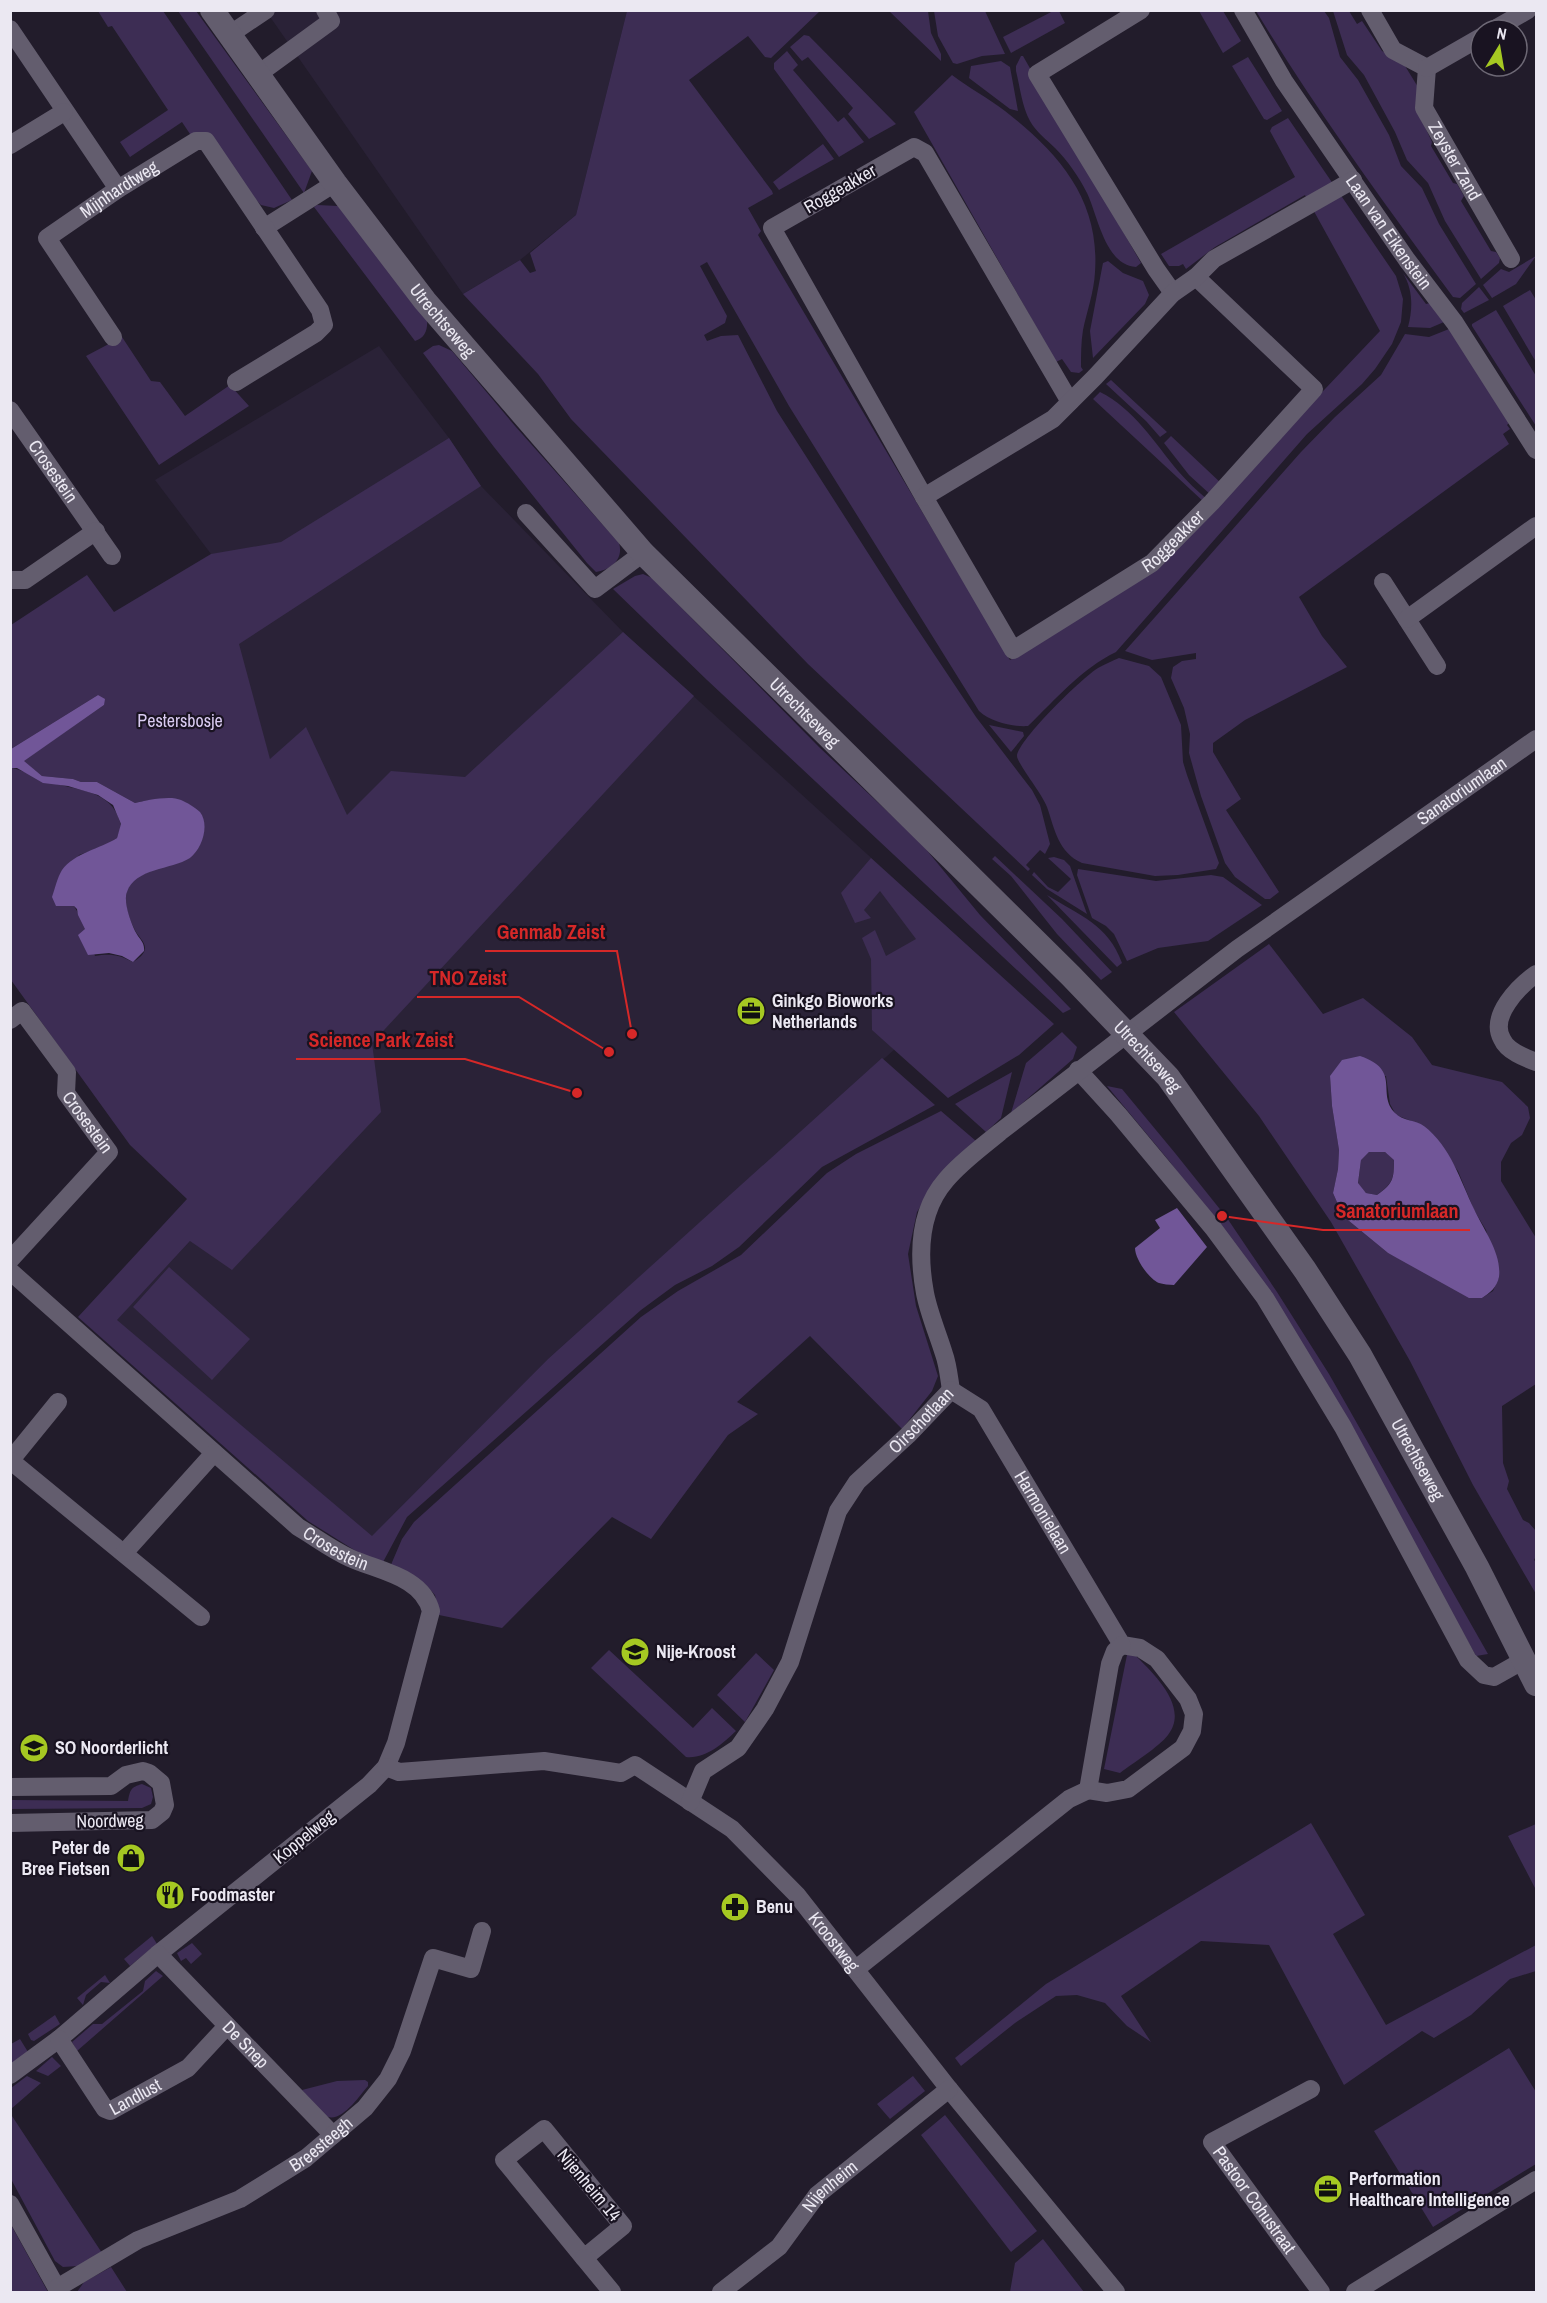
<svg xmlns="http://www.w3.org/2000/svg" width="1547" height="2303" font-family="'Archivo Narrow',sans-serif">
	<style>
		.built { fill: #2a2237 }
		.green { fill: #3d2d54; fill-rule: evenodd }
		.water { fill: #715698; fill-rule: evenodd }
		.lines { fill: none; stroke-linecap: round; stroke-linejoin: round }
		.street { stroke: #635d6e; stroke-width: 18 }
		.secondary { stroke: #635d6e; stroke-width: 24 }
		.labels { text-anchor: middle; stroke-width: 4.5; stroke-linejoin: round; paint-order: stroke }
		.street-label { font-size: 18px; fill: #ebe8f2; stroke: #191321 }
		.park-label { font-size: 18px; fill: #d9cbf1; stroke: #191321 }
		.poi-label { font-size: 18px; font-weight: bold; fill: #ebe8f2; stroke: #191321; text-anchor: start }
		.leader { fill: none; stroke: #d62828; stroke-width: 2 }
		.callout-dot { fill: #d62828; stroke: #191321; stroke-width: 2 }
		.callout-label { font-size: 20px; text-anchor: middle; font-weight: bold; fill: #d62828; stroke: #191321; stroke-width: 4.5; stroke-linejoin: round; paint-order: stroke }
	</style>
	<rect width="100%" height="100%" fill="#221c2b"/>
	<path class="built" d="M266,11H627L576,215L520,260L463,294Z
		M379,346L449,438L481,486L623,632L989,965L548,1359L359,1553L108,1329L190,1241L280,795L211,554L155,480Z"/>
	<path class="green" d="M1055,10L1059,11L1065,23L1011,53L1003,37Z
		M98,11H163L292,200L274,208L261,205L192,137L182,122L130,157L120,142L168,110L112,26L108,27Z
		M178,11H196L312,171L304,193Z
		M627,11H820L771,58L765,57L748,36L689,80L772,191L773,194L748,208L761,231L758,235L1010,660L1156,567L1380,331L1305,195L1215,247L1186,269L1183,264L1179,266H1169L1161,254L1295,177L1270,131L1272,127L1288,118L1396,276L1403,299L1401,322L1392,344L1375,369L1362,384L1307,434L1116,652C1081,669 1056,699 1028,726C1012,727 991,722 979,711L789,406L707,262L700,266L727,316L725,323L704,335L707,341L721,336L738,335L777,411L900,603L976,717L1032,790L1040,805L1050,844L1045,854L1040,850L1026,865L1030,869L1028,871L808,664L571,419L538,374L463,294L520,260L530,273L536,271L530,253L576,215Z
		M889,11H928L931,33L941,54V61Z
		M934,11H985L1005,54L982,56L957,64L953,63L938,36Z
		M1199,11H1223L1241,41L1223,53Z
		M1256,11H1324L1329,18L1340,57L1358,80L1389,135L1401,166L1422,188L1439,224L1476,284L1460,298L1453,297C1384,203 1316,110 1256,11Z
		M1333,11H1349L1357,24L1362,21L1382,51L1402,61L1421,92L1419,114L1432,142L1431,146L1453,183L1457,184L1464,196L1461,201L1491,251L1496,252L1500,258L1499,263L1481,279L1445,221L1428,183L1407,160L1395,132L1364,75L1347,55Z
		M804,35L809,36L896,124L869,139L848,114L853,108L808,57L802,61L790,47Z
		M787,51L798,65L793,70L838,122L844,117L864,142L839,157L774,69V63Z
		M1021,56H1023L1141,263L1136,267C1105,265 1098,216 1087,193C1079,177 1068,161 1055,148C1046,139 1036,132 1030,121C1022,107 1020,87 1016,71V66Z
		M1248,57L1282,111L1267,120L1264,119L1232,66Z
		M1001,61L1010,67L1018,111L1010,109L969,78L971,66Z
		M952,75C969,88 988,98 1005,111C1059,153 1100,200 1095,272C1094,292 1087,311 1083,330C1081,342 1081,355 1081,367L1083,370L1079,373L1071,372L1062,359L1056,362L914,112Z
		M823,144L834,159L779,190L773,182Z
		M317,205L338,206L427,319C428,330 425,338 415,341L314,207Z
		M1536,256L1516,284L1492,298L1483,285L1501,269L1509,272Z
		M1108,261L1123,273L1143,281L1149,295L1145,304L1093,358L1090,331L1102,268L1103,263Z
		M1403,273L1426,304L1430,303L1444,322L1430,328L1408,327C1413,308 1413,290 1403,273Z
		M1479,287L1489,300L1464,313L1461,309L1462,303Z
		M1530,290L1536,300V362L1503,306Z
		M1496,310L1536,376V426L1472,326V324Z
		M1449,329L1509,423L1507,425L1510,429L1503,434L1509,444L1299,597L1322,636L1347,667L1245,720L1213,743V752L1241,799L1226,810L1279,892L1270,899H1265L1235,877L1225,863L1201,796L1189,753L1190,734L1184,708L1171,678L1173,667L1182,661L1196,659V653L1152,660L1125,651L1301,452L1335,417L1381,375L1405,334L1429,337Z
		M122,337L151,381L160,382L185,416L230,385L249,406L159,465L86,356Z
		M439,345L452,351L515,426L619,543C624,559 611,570 596,572L587,563L494,447L423,353L433,346Z
		M1111,380L1167,432L1160,437L1146,421L1106,384Z
		M1100,392C1134,409 1154,442 1178,471C1187,481 1197,491 1208,500L1205,503L1093,399Z
		M1171,436L1222,484L1212,496L1189,475L1164,443Z
		M449,438L481,486L239,644L270,759L306,727L347,815L391,771L465,777L623,632L694,696L372,1043L381,1112L232,1270L190,1241L117,1320L372,1536L548,1359L882,1058L935,1105L822,1167L739,1247L712,1266L675,1285L641,1310L407,1517L382,1564L359,1553L308,1521L78,1317L187,1199L130,1145L11,980V768C18,768 40,779 50,782C74,790 106,789 118,816C118,818 121,823 121,825C121,829 118,834 117,838L102,847L79,855L56,906H74L84,923L95,956C110,953 120,955 133,962C138,959 145,954 145,948C145,942 139,937 136,932C128,917 119,893 134,880C142,872 178,862 191,857L148,800L135,803L97,782H81L73,779L42,776L23,761L104,705L98,695L11,749V625L87,575L114,612L211,554L281,542Z
		M643,574L652,578L819,747L920,842L980,915L1071,1009L1063,1013L707,680L613,589L635,576Z
		M1119,658L1149,666L1161,677L1181,725L1183,762L1187,775L1219,863L1216,869L1178,875L1155,876L1082,863C1058,852 1055,830 1047,807C1043,795 1017,763 1017,756C1019,739 1083,677 1098,668C1105,664 1112,661 1119,658Z
		M989,725L1023,732L1024,736L1011,752Z
		M995,856L1062,919L1112,972L1101,980L1057,934L1011,876L992,859Z
		M1054,857L1064,860L1070,866L1087,914L1047,889L1032,875L1034,872L1048,887L1058,892L1071,879L1048,858Z
		M871,858L1054,1024L1019,1055L948,1098L872,1030L871,959L862,938L875,930L886,956L916,939L880,891L864,910L871,918L855,923L841,893Z
		M1078,869L1156,881L1211,875L1223,877L1262,905L1208,941L1158,948L1127,961L1114,934L1106,926L1092,918L1077,875Z
		M1047,895C1080,916 1108,924 1122,963L1117,967Z
		M1269,944L1323,1014L1363,998L1412,1037L1432,1065L1502,1082L1528,1107L1530,1118L1522,1135L1511,1143L1501,1162V1181L1536,1238V1384L1502,1406L1503,1463L1509,1481L1507,1489L1523,1520L1529,1523L1536,1531V1556L1534,1560L1536,1562V1594L1473,1485L1410,1361L1331,1222L1259,1116L1174,1012ZM1330,1076H1386L1390,1104L1396,1115L1424,1126L1458,1171L1474,1210L1486,1230L1499,1277L1493,1291L1482,1298L1388,1253L1343,1216L1333,1193L1338,1169L1339,1150L1332,1106Z
		M1062,1032L1077,1047L1073,1059L1011,1113L1026,1063Z
		M1012,1072L1001,1118L986,1132L955,1104Z
		M1107,1086L1122,1089L1175,1153L1227,1218L1277,1292L1329,1374L1488,1654L1476,1656L1323,1381L1216,1225L1170,1162Z
		M941,1111L976,1141L941,1173L917,1212L908,1254L916,1306L938,1376L932,1391L902,1429L810,1336L737,1402L758,1414L728,1435L651,1539L612,1517L502,1628L439,1615L435,1595L425,1584L390,1567L402,1539L414,1522L641,1317L678,1291L741,1255L827,1173L856,1154Z
		M1369,1152H1385L1394,1159C1394,1179 1393,1183 1377,1195L1366,1193L1358,1184L1361,1159Z
		M169,1267L250,1339L212,1380L133,1307Z
		M609,1650L693,1728L712,1708L736,1731C722,1744 706,1759 686,1757L591,1668Z
		M756,1653L774,1670L745,1722L717,1695Z
		M1127,1655H1135C1153,1673 1190,1707 1168,1735C1159,1747 1133,1763 1120,1773L1104,1769Z
		M142,1784L151,1788L153,1797L151,1804L142,1808L11,1809V1800L128,1801C130,1790 131,1787 142,1784Z
		M1311,1823L1365,1915L1333,1934L1386,2025L1536,1945V1971L1510,1979L1471,2015L1434,2038L1422,2031L1344,2085L1269,1945L1201,1941L1121,1996L1151,2042L1127,2026L1105,2003L1077,1995L1056,1996L1015,2023L961,2066L955,2058L1046,1984Z
		M1536,1824V1890L1508,1836Z
		M152,1936L157,1944L130,1966L124,1959Z
		M192,1943L202,1954L191,1964L186,1958L181,1961L177,1953Z
		M156,1971L163,1976L77,2051L72,2042L93,2024H102L143,1991L145,1981Z
		M105,1975L110,1983L101,1982L86,1995L83,2005L77,1998Z
		M55,2015L60,2024L34,2041L31,2040L28,2034Z
		M20,2039L28,2052L11,2069V2044Z
		M1509,2048L1536,2092V2164L1433,2227L1374,2131Z
		M52,2057L61,2066L48,2076L36,2071Z
		M27,2076L41,2083L11,2109V2088Z
		M913,2076L925,2091L890,2119L877,2104Z
		M365,2080L368,2082V2086C359,2096 340,2126 324,2115C316,2109 309,2098 302,2090L337,2081Z
		M945,2115L1037,2231L1011,2252L921,2135Z
		M12,2116L102,2253L78,2266L63,2267L55,2261L11,2179Z
		M10,2223L48,2292H11Z
		M1043,2239L1084,2292H1010L1015,2263Z
		M111,2267L127,2292H77L84,2282Z"/>
	<path class="water" d="M98,695L105,699L104,705L24,761L42,776L73,779L81,782H97L135,803C146,800 171,795 181,800C186,802 196,808 200,812C210,825 202,849 190,858C171,870 135,868 127,892C123,902 131,922 135,931C139,939 145,942 144,951L133,962L122,956L109,953L88,955L78,935L85,929L78,915L77,909L74,906H56L52,897C55,889 57,878 62,870C74,853 100,849 117,838L121,824L113,805L98,795L68,786L43,783L17,768H11V749Z
		M1360,1056C1402,1070 1376,1093 1395,1113C1402,1121 1416,1120 1424,1126C1451,1147 1460,1180 1474,1209C1483,1229 1502,1253 1499,1277C1497,1287 1490,1293 1482,1298H1469L1388,1253L1343,1216L1333,1193L1338,1169L1339,1150L1332,1106L1330,1076L1342,1060ZM1369,1152H1385L1394,1160C1394,1179 1393,1184 1377,1195L1366,1193L1358,1183L1361,1160Z
		M1177,1208L1207,1247L1174,1285C1169,1285 1163,1284 1159,1283C1149,1279 1135,1259 1135,1248L1160,1228L1155,1220Z"/>
	<g class="lines">
		<g class="street">
			<path d="M1141,10L1037,74L1156,269L1173,293"/>
			<path id="s1" d="M1243,10L1284,81L1407,260L1455,323L1536,450"/>
			<path id="s2" d="M1370,10L1393,50L1427,68L1424,108L1511,259"/>
			<path d="M10,29L118,189"/>
			<path d="M1493,30L1528,10"/>
			<path d="M229,35L266,10"/>
			<path d="M1427,68L1481,37"/>
			<path d="M257,75L331,21L325,10"/>
			<path d="M10,145L64,112"/>
			<path d="M264,228L335,183"/>
			<path id="s3" d="M113,337L47,238L118,189L196,141H206L320,310L324,325L316,333L236,382"/>
			<path id="s4" d="M1070,402L925,153L914,147L772,228L924,497L1013,650L1152,563L1212,502L1314,389L1196,277"/>
			<path id="s5" d="M10,410L112,556"/>
			<path d="M924,497L1053,419L1095,377L1173,293L1196,277L1214,259L1353,180"/>
			<path d="M526,513L595,589L643,553"/>
			<path d="M10,580H25L96,531"/>
			<path d="M1383,582L1437,666"/>
			<path d="M1407,619L1536,526"/>
			<path d="M1536,974C1519,986 1489,1016 1502,1039C1507,1051 1525,1058 1536,1062"/>
			<path id="s6" d="M10,1020L22,1011L67,1072L66,1093L109,1152L10,1260"/>
			<path d="M1078,1070L1118,1114L1213,1228L1265,1298L1343,1427L1468,1660L1484,1675L1494,1677L1524,1660"/>
			<path id="s7" d="M10,1271L298,1527C315,1537 332,1550 350,1558C378,1571 422,1576 431,1611L396,1743L386,1767L369,1785L158,1954L59,2039L10,2075"/>
			<path id="s8" d="M951,1390C949,1378 948,1365 944,1354C938,1334 929,1314 925,1293C918,1255 919,1211 946,1180C961,1162 982,1147 1000,1132L1237,949L1536,739"/>
			<path id="s9" d="M951,1390L981,1409L1122,1645L1140,1648L1157,1659L1188,1699L1194,1714L1192,1731L1183,1748L1128,1789L1107,1793L1088,1790"/>
			<path d="M10,1461L58,1402"/>
			<path d="M11,1461L201,1617"/>
			<path d="M124,1553L214,1453"/>
			<path id="s10" d="M386,1767L399,1772L544,1761L621,1773L635,1765L732,1829L797,1895L949,2089L1116,2292"/>
			<path d="M10,1787L111,1786L126,1775L143,1771L149,1773L161,1783L165,1805L162,1812L152,1820L10,1823"/>
			<path id="s11" d="M690,1802L703,1771L738,1748L765,1709L790,1662L838,1511L857,1482L908,1435L951,1390"/>
			<path id="s12" d="M158,1954L333,2135"/>
			<path d="M856,1969L1069,1799L1088,1790L1110,1664L1115,1651L1122,1645"/>
			<path id="s13" d="M59,2039L105,2109L110,2111L188,2068L227,2026"/>
			<path id="s14" d="M1311,2089L1212,2142L1321,2292"/>
			<path d="M544,2129L623,2226L584,2258L504,2160Z"/>
			<path d="M10,2204L59,2292"/>
			<path d="M584,2258L612,2292"/>
			<path id="s15" d="M57,2288L138,2240L240,2199L306,2158L365,2108L388,2079L402,2051L433,1958L471,1969L482,1931"/>
			<path id="s16" d="M721,2292L779,2247L817,2195L949,2089"/>
			<path d="M1355,2292L1536,2180"/>
		</g>
		<path class="secondary" id="s17" d="M212,10L335,183L425,301L643,553L1071,976L1168,1077L1305,1270L1360,1355L1477,1567L1536,1684"/>
	</g>
	<defs>
		<g id="office-disc" transform="scale(1.5)"><circle r="9.5" fill="#a5c822" stroke="#191321"/><path d="M-6-3h4V-5.5h4V-3h4V5H-6ZM-1-4.5V-3h2v-1.5ZM-6 0V1H6V0Z" fill="#111"/></g>
		<g id="school-disc" transform="scale(1.5)"><circle r="9.5" fill="#a5c822" stroke="#191321"/><path d="M0-5L7-2L0 1L-7-2ZM-4 1L0 2.5L4 1V4Q0 6-4 4Z" fill="#111"/></g>
		<g id="shop-disc" transform="scale(1.5)"><circle r="9.5" fill="#a5c822" stroke="#191321"/><path d="M-5-2.5h2.3a2.7 3.5 0 0 1 5.4 0H5L5.5 6h-11ZM-1.5-2.5h3a1.5 2.3 0 0 0-3 0Z" fill="#111"/></g>
		<g id="restaurant-disc" transform="scale(1.5)"><circle r="9.5" fill="#a5c822" stroke="#191321"/><path d="M-5-6h1v4h1v-4h1v4h1v-4h1v5L-1.5 .5V6h-2V.5L-5-1ZM5-6V6H3V1.5H1.5Q1.5-4 5-6Z" fill="#111"/></g>
		<g id="pharmacy-disc" transform="scale(1.5)"><circle r="9.5" fill="#a5c822" stroke="#191321"/><path d="M-2-6h4v4h4v4h-4v4h-4v-4h-4v-4h4Z" fill="#111"/></g>
	</defs>
	<g fill-rule="evenodd">
		<use href="#office-disc" x="751" y="1011"/>
		<use href="#school-disc" x="635" y="1652"/>
		<use href="#school-disc" x="34" y="1748"/>
		<use href="#shop-disc" x="131" y="1858"/>
		<use href="#restaurant-disc" x="170" y="1895"/>
		<use href="#pharmacy-disc" x="735" y="1907"/>
		<use href="#office-disc" x="1328" y="2189"/>
	</g>
	<g class="labels">
		<g class="street-label">
			<text dy="6" stroke="none"><textPath href="#s2" startOffset="186">Zeyster Zand</textPath></text>
			<text transform="translate(840 189) rotate(-30)" y="6">Roggeakker</text>
			<text dy="6" stroke="none"><textPath href="#s3" startOffset="206">Mijnhardtweg</textPath></text>
			<text dy="6" stroke="none"><textPath href="#s1" startOffset="266">Laan van Eikenstein</textPath></text>
			<text dy="6" stroke="none"><textPath href="#s17" startOffset="387">Utrechtseweg</textPath></text>
			<text dy="6" stroke="none"><textPath href="#s5" startOffset="75">Crosestein</textPath></text>
			<text dy="6" stroke="none"><textPath href="#s4" startOffset="1144">Roggeakker</textPath></text>
			<text dy="6" stroke="none"><textPath href="#s17" startOffset="921">Utrechtseweg</textPath></text>
			<text dy="6" stroke="none"><textPath href="#s8" startOffset="866">Sanatoriumlaan</textPath></text>
			<text dy="6" stroke="none"><textPath href="#s17" startOffset="1407">Utrechtseweg</textPath></text>
			<text dy="6" stroke="none"><textPath href="#s6" startOffset="148">Crosestein</textPath></text>
			<text dy="6" stroke="none"><textPath href="#s11" startOffset="458">Oirschotlaan</textPath></text>
			<text dy="6" stroke="none"><textPath href="#s17" startOffset="1893">Utrechtseweg</textPath></text>
			<text dy="6" stroke="none"><textPath href="#s9" startOffset="156">Harmonielaan</textPath></text>
			<text dy="6" stroke="none"><textPath href="#s7" startOffset="429">Crosestein</textPath></text>
			<text transform="translate(110 1821) rotate(-1)" y="6">Noordweg</text>
			<text transform="translate(304 1837) rotate(-39)" y="6">Koppelweg</text>
			<text dy="6" stroke="none"><textPath href="#s10" startOffset="522">Kroostweg</textPath></text>
			<text dy="6" stroke="none"><textPath href="#s12" startOffset="126">De Snep</textPath></text>
			<text dy="6" stroke="none"><textPath href="#s13" startOffset="118">Landlust</textPath></text>
			<text dy="6" stroke="none"><textPath href="#s15" startOffset="302">Breesteegh</textPath></text>
			<text transform="translate(589 2185) rotate(50)" y="6">Nijenheim 14</text>
			<text dy="6" stroke="none"><textPath href="#s16" startOffset="153">Nijenheim</textPath></text>
			<text dy="6" stroke="none"><textPath href="#s14" startOffset="184">Pastoor Cohustraat</textPath></text>
		</g>
		<g class="park-label">
			<text x="180" y="727">Pestersbosje</text>
		</g>
		<g class="poi-label">
			<text x="772" y="1007">Ginkgo Bioworks<tspan x="772" dy="21">Netherlands</tspan></text>
			<text x="656" y="1658">Nije-Kroost</text>
			<text x="55" y="1754">SO Noorderlicht</text>
			<text x="110" y="1854" text-anchor="end">Peter de<tspan x="110" dy="21">Bree Fietsen</tspan></text>
			<text x="191" y="1901">Foodmaster</text>
			<text x="756" y="1913">Benu</text>
			<text x="1349" y="2185">Performation<tspan x="1349" dy="21">Healthcare Intelligence</tspan></text>
		</g>
	</g>
	<path class="leader" d="M632 1034L617 951H485M609 1052L519 997H417M577 1093L465 1059H296M1222 1216L1323 1230H1470"/>
	<g class="callout-dot">
		<circle cx="632" cy="1034" r="6"/>
		<circle cx="609" cy="1052" r="6"/>
		<circle cx="577" cy="1093" r="6"/>
		<circle cx="1222" cy="1216" r="6"/>
	</g>
	<g class="callout-label">
		<text x="551" y="939">Genmab Zeist</text>
		<text x="468" y="985">TNO Zeist</text>
		<text x="381" y="1047">Science Park Zeist</text>
		<text x="1397" y="1218">Sanatoriumlaan</text>
	</g>
	<rect width="1547" height="2303" fill="none" stroke="#ebe8f2" stroke-width="24"/>
	<g transform="translate(1499 48) rotate(11)"><circle r="28" fill="#191321" stroke="#6d6875" stroke-width="1.5"/>
	<path d="M0-4.5L10 22L0 15L-10 22Z" fill="#a5c822"/>
	<text y="-9" font-size="16" font-weight="bold" text-anchor="middle" fill="#ebe8f2">N</text>
	</g>
</svg>
